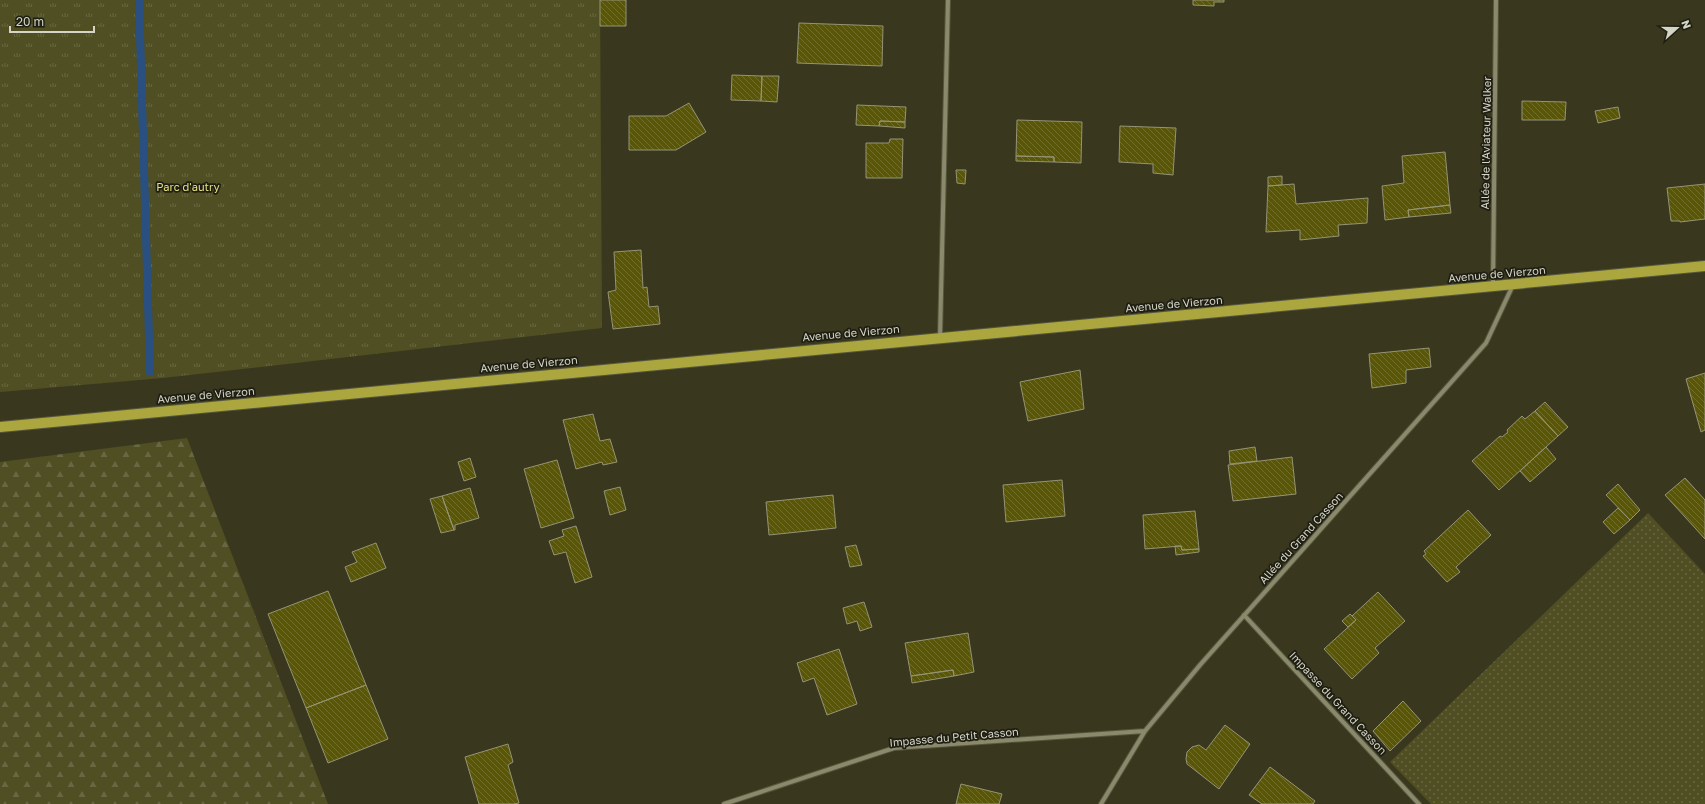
<svg xmlns="http://www.w3.org/2000/svg" width="1705" height="804" font-family="'Golos Text',sans-serif">
	<style>
		.grass { fill: url(#grass-dots) }
		.forest { fill: url(#forest-firs) }
		.park { fill: url(#park-tufts) }
		.lines { fill: none; stroke-linecap: round; stroke-linejoin: round }
		.stream { stroke: #295080; stroke-width: 8 }
		.building { fill: url(#building-back-hatch); stroke: #949476 }
		.street-casing { stroke: #56563f; stroke-width: 6 }
		.primary-casing { stroke: #56563f; stroke-width: 12 }
		.street { stroke: #8a896c; stroke-width: 4 }
		.primary { stroke: #aba73e; stroke-width: 10 }
		.labels { text-anchor: middle; stroke-width: 3.5; stroke-linejoin: round; paint-order: stroke }
		.street-label { font-size: 11px; fill: #d5d5c5; stroke: #1f1e13 }
		.park-label { font-size: 11px; fill: #e4e17e; stroke: #1f1e13 }
	</style>
	<defs>
		<pattern id="grass-dots" width="8" height="8" patternUnits="userSpaceOnUse"><rect width="8" height="8" fill="#504e23"/><path d="M2 2h.1M6 6h.1" fill="none" stroke="#686741" stroke-width="1.8" stroke-linecap="round"/></pattern>
		<pattern id="forest-firs" width="22" height="20" patternUnits="userSpaceOnUse"><rect width="22" height="20" fill="#504e23"/><path d="M5 1l3.5 6h-7zM16 11l3.5 6h-7z" fill="#686741"/></pattern>
		<pattern id="park-tufts" width="24" height="20" patternUnits="userSpaceOnUse"><rect width="24" height="20" fill="#504e23"/><path d="M3 7l-1-3M5 7V3M7 7l1-3M15 17l-1-3M17 17v-4M19 17l1-3" fill="none" stroke="#686741"/></pattern>
		<pattern id="building-back-hatch" width="6" height="6" patternUnits="userSpaceOnUse"><rect width="6" height="6" fill="#5a5608"/><path d="M-1 5l2 2M0 0l6 6M5-1l2 2" fill="none" stroke="#716d2a"/></pattern>
	</defs>
	<rect width="100%" height="100%" fill="#39381e"/>
	<path class="grass" d="M1648,513L1705,574V804H1431L1390,762Z"/>
	<path class="forest" d="M187,438L328,804H0V462Z"/>
	<path class="park" d="M0,0H600L602,328L163,378L0,392Z"/>
	<g class="lines">
		<path class="stream" d="M139,0L150,372"/>
	</g>
	<path class="building" d="M600,0H626V26H600Z
		M1193,0H1224V2H1214V6L1193,5Z
		M799,23L883,26L882,66L797,63Z
		M732,75L762,76L761,101L731,100Z
		M762,76H779L777,102L761,101Z
		M1522,101L1566,102L1565,120H1522Z
		M689,103L706,132L676,150H629V116H666Z
		M857,105L906,107L905,122L880,121L879,126L856,125Z
		M1618,107L1620,118L1598,123L1595,111Z
		M1017,120L1082,122L1081,163L1054,162V157L1016,156Z
		M880,121L905,122V128L879,126Z
		M1120,126L1176,128L1173,175L1153,173V164L1119,162Z
		M890,139H903L902,178H866V143H889Z
		M1445,152L1450,205L1408,210L1409,217L1385,220L1382,186L1404,183L1402,156Z
		M1016,156L1054,157V162L1016,161Z
		M956,170H966L965,184L957,183Z
		M1282,176V185L1268,186V177Z
		M1294,184L1296,204L1368,198L1367,223L1338,225L1339,236L1300,240V230L1266,232L1268,186Z
		M1705,184V219L1680,222V221H1671L1667,188Z
		M1450,205L1451,213L1409,217L1408,210Z
		M641,250L643,288L647,287L649,307L658,306L660,324L613,329L608,292L616,290L614,252Z
		M1429,348L1431,367L1406,370V383L1372,388L1369,354Z
		M1080,370L1084,409L1028,421L1020,382Z
		M1705,373V430L1701,432L1686,379Z
		M1545,402L1568,427L1558,436L1535,411Z
		M1535,411L1558,436L1499,490L1472,461L1500,436L1502,437L1508,432L1507,430L1522,416L1525,419Z
		M593,414L600,441L610,439L617,462L603,465L602,462L576,469L563,420Z
		M1255,447L1257,461L1230,464L1229,451Z
		M1546,447L1556,459L1530,482L1520,471Z
		M1292,457L1296,494L1233,501L1228,465Z
		M470,458L476,477L464,481L458,462Z
		M557,460L574,518L541,528L524,469Z
		M1685,478L1705,500V539L1665,495Z
		M1062,480L1065,516L1006,522L1003,485Z
		M1618,484L1640,510L1630,520L1606,495Z
		M620,487L626,510L610,515L604,491Z
		M470,488L479,518L455,525V530H454L442,496Z
		M833,495L836,528L769,535L766,502Z
		M442,496L454,530L441,533L430,499Z
		M1618,508L1630,520L1614,534L1603,522Z
		M1468,510L1491,535L1456,567L1460,572L1447,582L1423,556L1426,554L1424,551Z
		M1195,511L1199,549L1182,550L1181,546L1145,549L1143,515Z
		M576,526L592,577L575,583L566,552L554,555L549,541L564,536L562,530Z
		M376,543L386,568L351,582L345,567L357,562L352,552Z
		M856,545L862,565L850,567L845,547Z
		M1175,546H1181L1182,550L1199,549V552L1176,555Z
		M328,591L366,685L306,708L268,614Z
		M1378,592L1405,621L1375,648L1379,653L1352,679L1324,649L1356,620L1352,616Z
		M864,602L872,627L860,631L857,621L847,624L843,608Z
		M1350,614L1356,620L1348,627L1342,621Z
		M968,633L974,672L954,676L953,670L911,676L905,643Z
		M839,649L857,704L827,715L814,678L803,682L797,663Z
		M953,670L954,676L912,683L911,676Z
		M366,685L388,739L328,763L306,708Z
		M1403,701L1421,721L1390,751L1373,731Z
		M1225,725L1250,744L1219,789L1187,764L1186,759L1187,752L1192,747L1199,745L1206,750Z
		M508,744L513,762L508,765L519,803L514,804H479L465,757Z
		M1270,767L1315,801L1313,804H1262L1249,795Z
		M961,784L1002,794L999,804H956Z"/>
	<g class="lines">
		<g class="street-casing">
			<path id="street" d="M1493,286L1496,0
				M940,337L948,0
				M1244,615L1419,804
				M724,804L894,748L1145,731
				M1101,804L1145,731L1200,665L1486,343L1513,285"/>
		</g>
		<g class="primary-casing">
			<path id="primary" d="M0,427L1705,266"/>
		</g>
		<use href="#street" class="street"/>
		<use href="#primary" class="primary"/>
	</g>
	<g class="labels">
		<g class="street-label">
			<text transform="translate(1486 143) rotate(-89)" y="4">Allée de l'Aviateur Walker</text>
			<text transform="translate(1497 274) rotate(-5)" y="4">Avenue de Vierzon</text>
			<text transform="translate(1174 304) rotate(-5)" y="4">Avenue de Vierzon</text>
			<text transform="translate(851 333) rotate(-5)" y="4">Avenue de Vierzon</text>
			<text transform="translate(529 364) rotate(-5)" y="4">Avenue de Vierzon</text>
			<text transform="translate(206 395) rotate(-5)" y="4">Avenue de Vierzon</text>
			<text transform="translate(1301 538) rotate(-48)" y="4">Allée du Grand Casson</text>
			<text transform="translate(1338 703) rotate(47)" y="4">Impasse du Grand Casson</text>
			<text transform="translate(954 737) rotate(-5)" y="4">Impasse du Petit Casson</text>
		</g>
		<g class="park-label">
			<text x="188" y="191">Parc d'autry</text>
		</g>
	</g>
	<g transform="translate(1677 28) rotate(69)" stroke="#1f1e13" stroke-width="3" paint-order="stroke">
	<path d="M0-3L7 15L0 10L-7 15Z" fill="#d5d5c5"/>
	<text y="-6" font-size="11" font-weight="bold" text-anchor="middle" fill="#d5d5c5">N</text>
	</g>
	<path d="M10 26v6h84v-6" fill="none" stroke="#d5d5c5" stroke-width="2"/>
	<text x="16" y="26" font-size="12" fill="#d5d5c5" stroke="#1f1e13" stroke-width="3" paint-order="stroke">20 m</text>
</svg>
